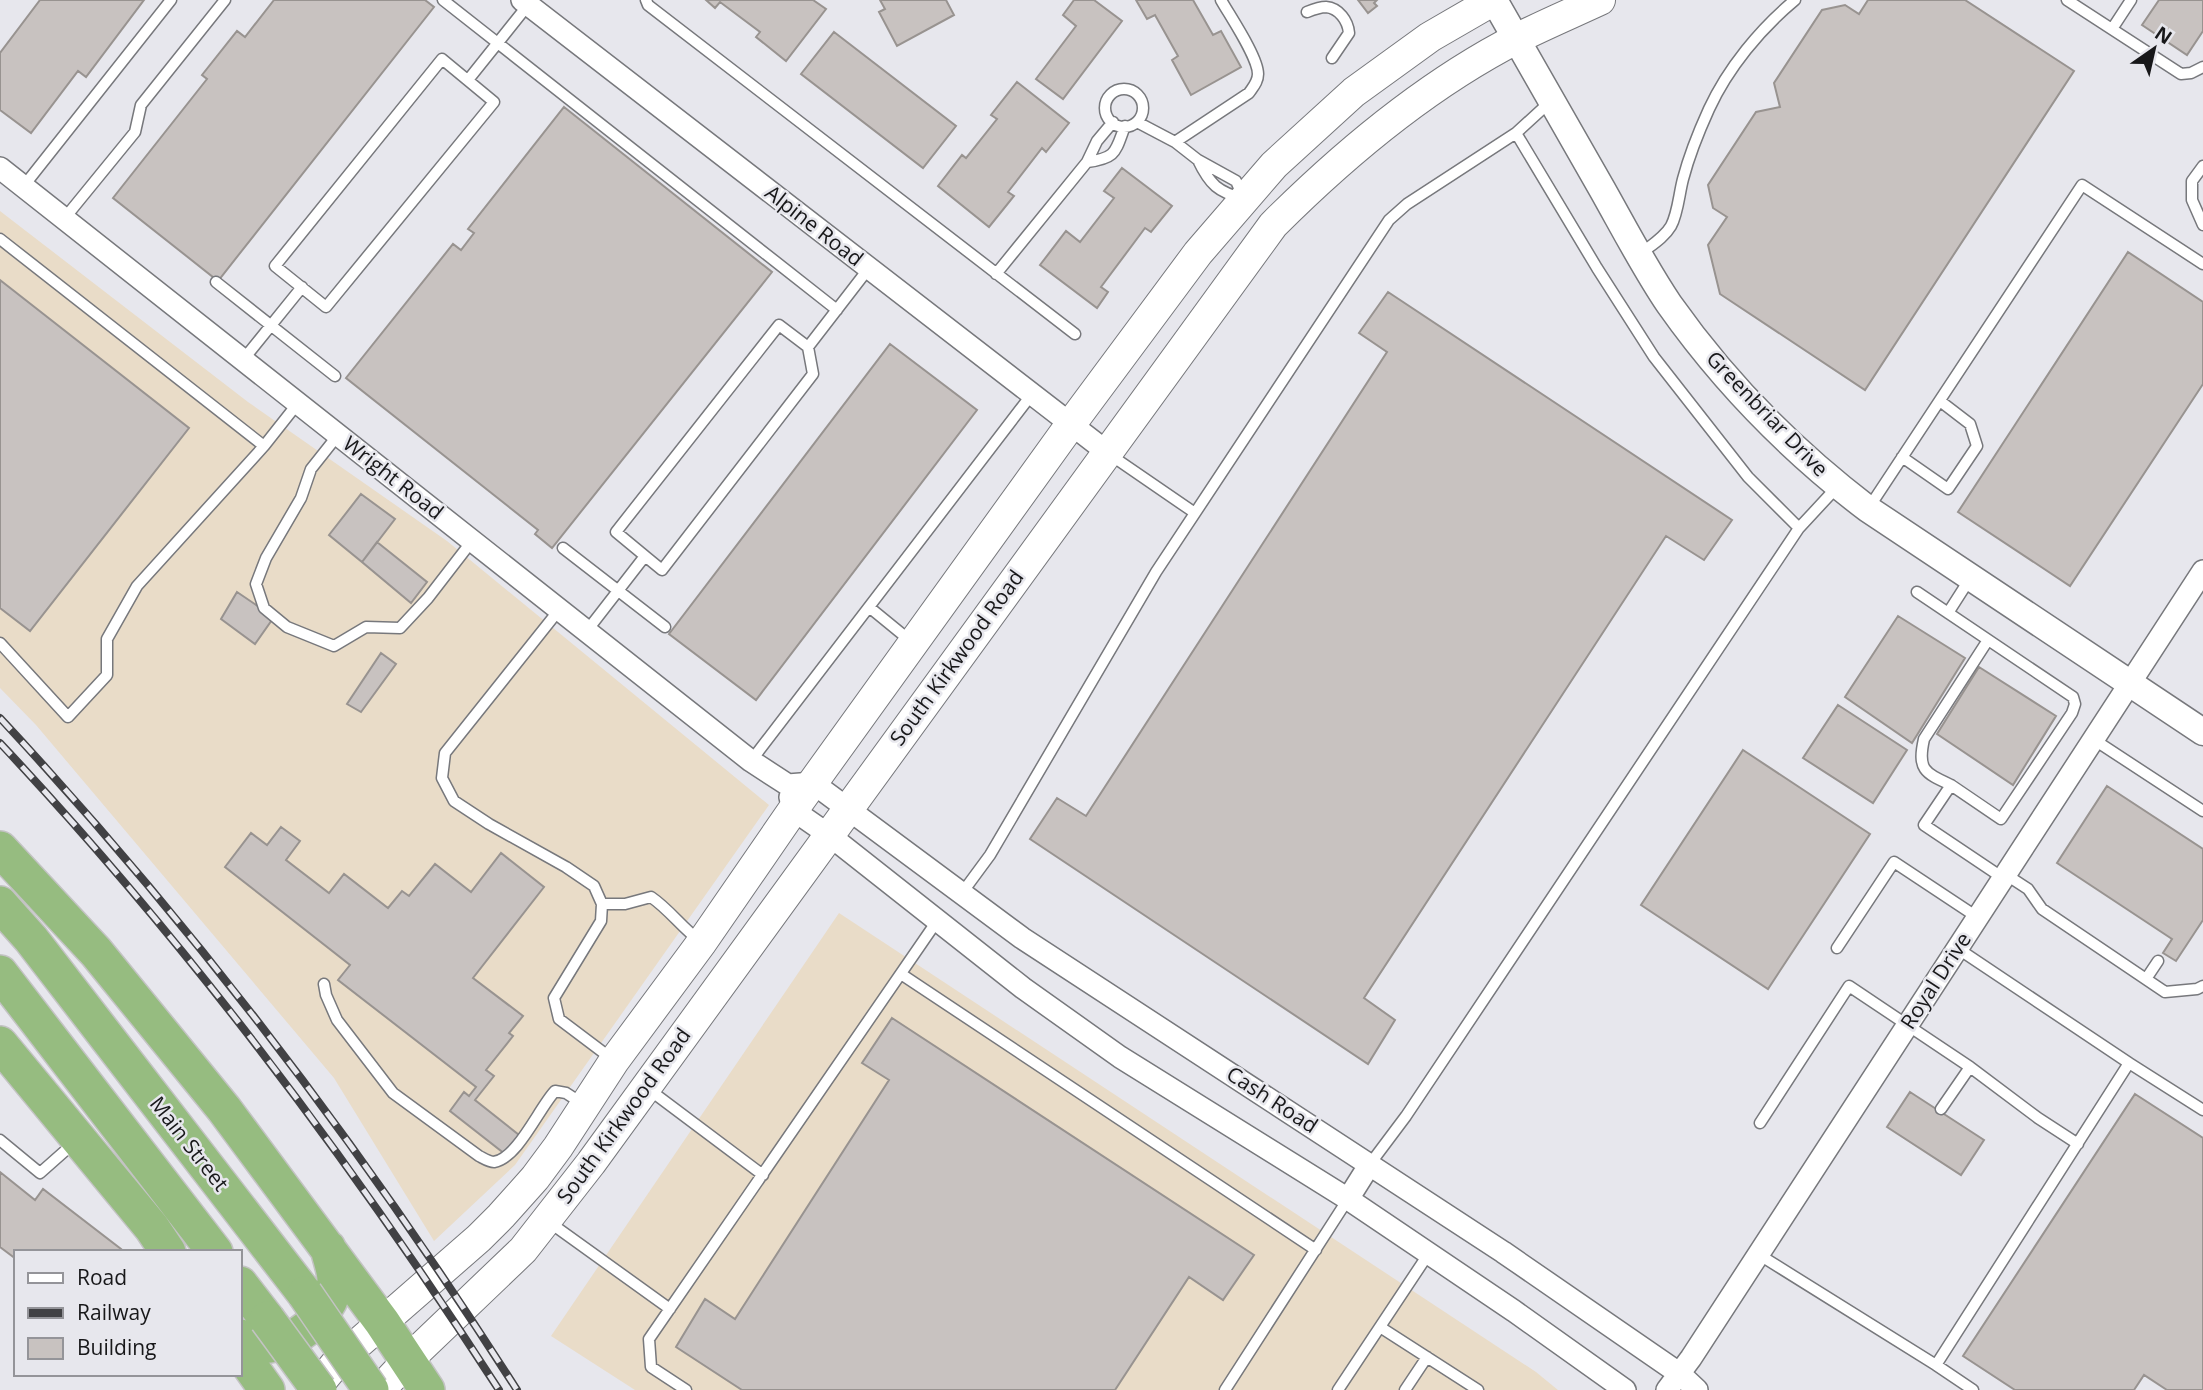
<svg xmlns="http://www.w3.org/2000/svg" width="2203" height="1390" font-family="'Open Sans',sans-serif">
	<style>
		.industrial { fill: #e9dcc8 }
		.building { fill: #c8c2c0; stroke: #989390; stroke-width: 2 }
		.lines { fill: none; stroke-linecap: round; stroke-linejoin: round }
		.service-casing { stroke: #77787c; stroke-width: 13 }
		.minor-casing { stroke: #77787c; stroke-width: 24 }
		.tertiary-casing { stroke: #77787c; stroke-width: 29 }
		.secondary-casing { stroke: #77787c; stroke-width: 32 }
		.trunk-casing { stroke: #c3c3c3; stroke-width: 38 }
		.service { stroke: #fff; stroke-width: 10 }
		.minor { stroke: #fff; stroke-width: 21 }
		.tertiary { stroke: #fff; stroke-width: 26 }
		.secondary { stroke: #fff; stroke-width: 30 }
		.trunk { stroke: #96bc80; stroke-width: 35 }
		.rail-casing { stroke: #414144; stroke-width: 8 }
		.rail { stroke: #e7e7ed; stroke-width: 5; stroke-dasharray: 16; stroke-linecap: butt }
		.trunk-bridge-casing { stroke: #c3c3c3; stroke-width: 38; stroke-linecap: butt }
		.trunk-bridge { stroke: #96bc80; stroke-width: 35 }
		.labels { text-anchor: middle; stroke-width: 5; stroke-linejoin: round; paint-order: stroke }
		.street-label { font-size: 21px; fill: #18181a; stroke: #e7e7ed }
	</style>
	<rect width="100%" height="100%" fill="#e7e7ed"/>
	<path class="industrial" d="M0,211L248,402L447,541L769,805L515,1165L434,1241L334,1078L36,725L0,688Z
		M839,913L1536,1372L1558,1390H635L551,1336Z"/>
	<path class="building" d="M40,0H144L86,77L78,71L31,133L0,110V53Z
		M274,0H425L434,7L218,281L113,198L207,79L202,75L237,31L245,37Z
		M706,0H813L826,9L786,61L756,37L760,32L720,2L715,8Z
		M880,0H946L954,15L897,46L879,12L885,9Z
		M1074,0H1094L1122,21L1063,99L1036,79L1076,26L1063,15Z
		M1136,0H1193L1213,35L1221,31L1241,67L1191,95L1172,60L1178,56L1155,15L1147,19Z
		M1358,0H1377L1374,3L1377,6L1368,13Z
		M1868,0H1965L2074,71L1865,390L1720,294L1708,245L1727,217L1713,208L1708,185L1756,112L1780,107L1774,83L1822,10L1845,5L1859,14Z
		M2159,0H2203V31L2187,55L2142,25Z
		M834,32L956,126L923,168L801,74Z
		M1017,82L1069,123L1046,152L1042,148L1008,192L1014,196L989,227L938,186L962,155L966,158L997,119L991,115Z
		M564,107L772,272L552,548L535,534L538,530L346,378L453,244L461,250L474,233L468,229Z
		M1122,168L1172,206L1151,232L1145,228L1101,287L1108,292L1097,308L1040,265L1066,231L1080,242L1114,198L1104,191Z
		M2128,252L2203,302V384L2070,586L1958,512Z
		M0,280L189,428L30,631L0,608Z
		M1388,292L1732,520L1704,560L1666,536L1364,998L1395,1020L1368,1064L1030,839L1057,798L1086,816L1387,352L1359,333Z
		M890,344L977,410L756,700L669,634Z
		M361,494L395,519L362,562L329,535Z
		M377,542L427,582L411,603L362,562Z
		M237,592L274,617L255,644L221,619Z
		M1898,616L1965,658L1912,743L1845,697Z
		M381,653L396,664L361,712L347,704Z
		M1979,667L2056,716L2013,785L1937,734Z
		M1838,705L1907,750L1873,803L1803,758Z
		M1743,750L1870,834L1768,989L1641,905Z
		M2107,786L2203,849V920L2176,961L2163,953L2172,939L2057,863Z
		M281,827L300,841L286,860L329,893L344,874L388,908L402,891L409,896L435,864L471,892L501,853L544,887L473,978L523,1016L509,1033L513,1036L486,1070L494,1076L475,1100L519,1135L505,1154L450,1111L464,1092L469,1096L476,1087L338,980L350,965L225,867L251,833L267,845Z
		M892,1018L1254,1255L1223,1300L1189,1277L1115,1390H742L676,1347L705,1299L735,1319L889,1080L862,1063Z
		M1910,1092L1984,1140L1961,1175L1887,1127Z
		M2135,1094L2203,1138V1390H2167L2144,1375L2134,1390H2015L1963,1356Z
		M0,1172L35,1200L43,1189L121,1249L119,1252H16V1259L0,1247Z"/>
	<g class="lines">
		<g class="service-casing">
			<path id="service" d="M443,0L837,310
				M646,0L648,5L1075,334
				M2067,0L2181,74L2191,73L2203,67
				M1307,12C1312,10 1320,7 1326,7C1339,8 1348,21 1349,33L1332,58
				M2112,29L2131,0
				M442,59L494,102L326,307L275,266Z
				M468,80L528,5
				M1105 108a19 19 0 1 1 38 0a19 19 0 1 1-38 0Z
				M1137,122L1175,142L1198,160
				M1516,133L1597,268L1654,357L1748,477L1799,528
				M1175,142L1249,93C1253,87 1258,82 1258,74C1258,57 1230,16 1221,0
				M1198,160L1236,181L1244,199C1218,192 1210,185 1198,160Z
				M1087,162C1117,158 1115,152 1125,126
				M2203,166L2192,181V200L2203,225
				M23,187L171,0
				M64,219L135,132L141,105L225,0
				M0,239L264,446L298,403
				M1639,255C1650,246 1664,238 1671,226C1678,213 1679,194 1683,179C1689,156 1699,131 1709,109C1728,68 1760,29 1795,0
				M996,274L1087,162L1097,141L1113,122
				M216,282L335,376
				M243,360L302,287
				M338,435L311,469L301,498L266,558L256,584L264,608L287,627L334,646L366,627L400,628L428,598L472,541
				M1109,454L1195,513
				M1902,457L1948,489L1977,446L1970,424L1940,401
				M1868,509L2082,185L2203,264
				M563,548L665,627
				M645,556L662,570L813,374L808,347
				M1917,592L2073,697L2075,704L2072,713L2001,819L1951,785L1924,825L2003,878
				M869,607L913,643
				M559,610L445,753L442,778L454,801L489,824L566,867L594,886L602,904L601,921L554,998L559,1019L612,1059
				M1948,613L1971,577
				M586,632L645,556L616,532L779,325L808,347L869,268
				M0,643L68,717L107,675V639L137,586L264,446
				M2093,739L2203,811
				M751,761L1032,394
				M1951,785C1925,773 1917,770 1924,739L1988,640
				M2005,874L2028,889L2042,909L2165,992L2197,989L2203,986
				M962,893L990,855L1156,572L1389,220L1407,204L1516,133L1551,101
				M602,904H625L651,897C670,910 682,928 700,941
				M1837,948L1894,862L1977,917
				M901,974L1316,1250
				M2146,979L2158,961
				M324,984L326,995L337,1020L393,1093L479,1156C483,1158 489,1162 494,1162C518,1158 539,1108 555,1091L566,1093L583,1104
				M2129,1063L2203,1110
				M1970,1067L2038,1118L2078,1144
				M647,1088L763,1175
				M1760,1123L1849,986L1970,1067L1941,1109
				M0,1140L40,1173L75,1142
				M1370,1164L1406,1116L1799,528L1838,486
				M549,1222L670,1309
				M1758,1254L1936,1365L2129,1063L1957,948
				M1380,1327L1478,1390
				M1936,1365L1973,1390
				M686,1390L651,1367L649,1339L937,921
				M1225,1390L1348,1199
				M1338,1390L1429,1253
				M1405,1390L1427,1357"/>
		</g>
		<g class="minor-casing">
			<path id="minor" d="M522,0L1107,452
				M0,168L751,761L788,785L813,783L1022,938L1503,1252L1680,1374L1697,1390
				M790,797L793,810L829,835L1023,988L1120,1057L1348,1199L1514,1311L1625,1390
				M1348,1199L1370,1164
				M1667,1390L1691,1358L2203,571"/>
		</g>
		<g class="tertiary-casing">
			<path id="tertiary" d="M1494,0C1530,63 1566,126 1602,189C1624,228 1644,267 1669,304C1724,382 1793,452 1868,509L2203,732"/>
		</g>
		<g class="secondary-casing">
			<path id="secondary" d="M314,1390L338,1361L479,1238L501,1216L535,1178L558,1147L614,1061L702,942L793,810L1071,424L1198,253L1274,165L1354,92L1430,37L1494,0
				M380,1390L408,1360L523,1250L591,1163L1273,225C1345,153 1426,85 1518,38C1544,25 1572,13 1600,0"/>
		</g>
		<g class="trunk-casing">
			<path id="trunk" d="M0,849L96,952L224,1109L382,1322L427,1390
				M0,904L31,939L305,1294
				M0,973L215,1252
				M0,1044L152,1228L168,1252
				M240,1284L267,1319
				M240,1337C275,1364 334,1319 335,1280C335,1270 330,1258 328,1248
				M240,1352L267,1390"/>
		</g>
		<use href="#service" class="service"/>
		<use href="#minor" class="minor"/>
		<use href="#tertiary" class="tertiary"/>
		<use href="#secondary" class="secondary"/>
		<use href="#trunk" class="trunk"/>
		<g class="rail-casing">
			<path id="rail" d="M0,718C193,925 365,1152 517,1390
				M0,743C187,942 351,1161 499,1390"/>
		</g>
		<use href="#rail" class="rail"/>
		<g class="trunk-bridge-casing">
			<path id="trunk-bridge" d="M305,1294L371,1390
				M267,1319L319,1390"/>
		</g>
		<use href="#trunk-bridge" class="trunk-bridge"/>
	</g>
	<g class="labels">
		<g class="street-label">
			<text transform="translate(814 226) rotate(38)" y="7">Alpine Road</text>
			<text transform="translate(1767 414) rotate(46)" y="7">Greenbriar Drive</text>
			<text transform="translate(393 478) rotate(38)" y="7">Wright Road</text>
			<text transform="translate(957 658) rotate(-54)" y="7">South Kirkwood Road</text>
			<text transform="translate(1936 981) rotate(-57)" y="7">Royal Drive</text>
			<text transform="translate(1272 1100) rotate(33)" y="7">Cash Road</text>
			<text transform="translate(624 1116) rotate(-54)" y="7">South Kirkwood Road</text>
			<text transform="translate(189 1144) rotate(52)" y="7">Main Street</text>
		</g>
	</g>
	<rect x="14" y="1250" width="228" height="126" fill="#e7e7ed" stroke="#949499" stroke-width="2"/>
	<rect x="28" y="1273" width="35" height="10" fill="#ffffff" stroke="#949499" stroke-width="2"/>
	<text x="77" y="1285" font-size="21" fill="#18181a">Road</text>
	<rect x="28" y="1308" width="35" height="10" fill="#414144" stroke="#949499" stroke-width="2"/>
	<text x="77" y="1320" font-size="21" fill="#18181a">Railway</text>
	<rect x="28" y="1338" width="35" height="21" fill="#c8c2c0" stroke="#949499" stroke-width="2"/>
	<text x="77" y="1355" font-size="21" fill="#18181a">Building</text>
	<g transform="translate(2154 49) rotate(34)" stroke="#e7e7ed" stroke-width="5" paint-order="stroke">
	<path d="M0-5L12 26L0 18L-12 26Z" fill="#18181a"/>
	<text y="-10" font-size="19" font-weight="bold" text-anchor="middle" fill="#18181a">N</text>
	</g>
</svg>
